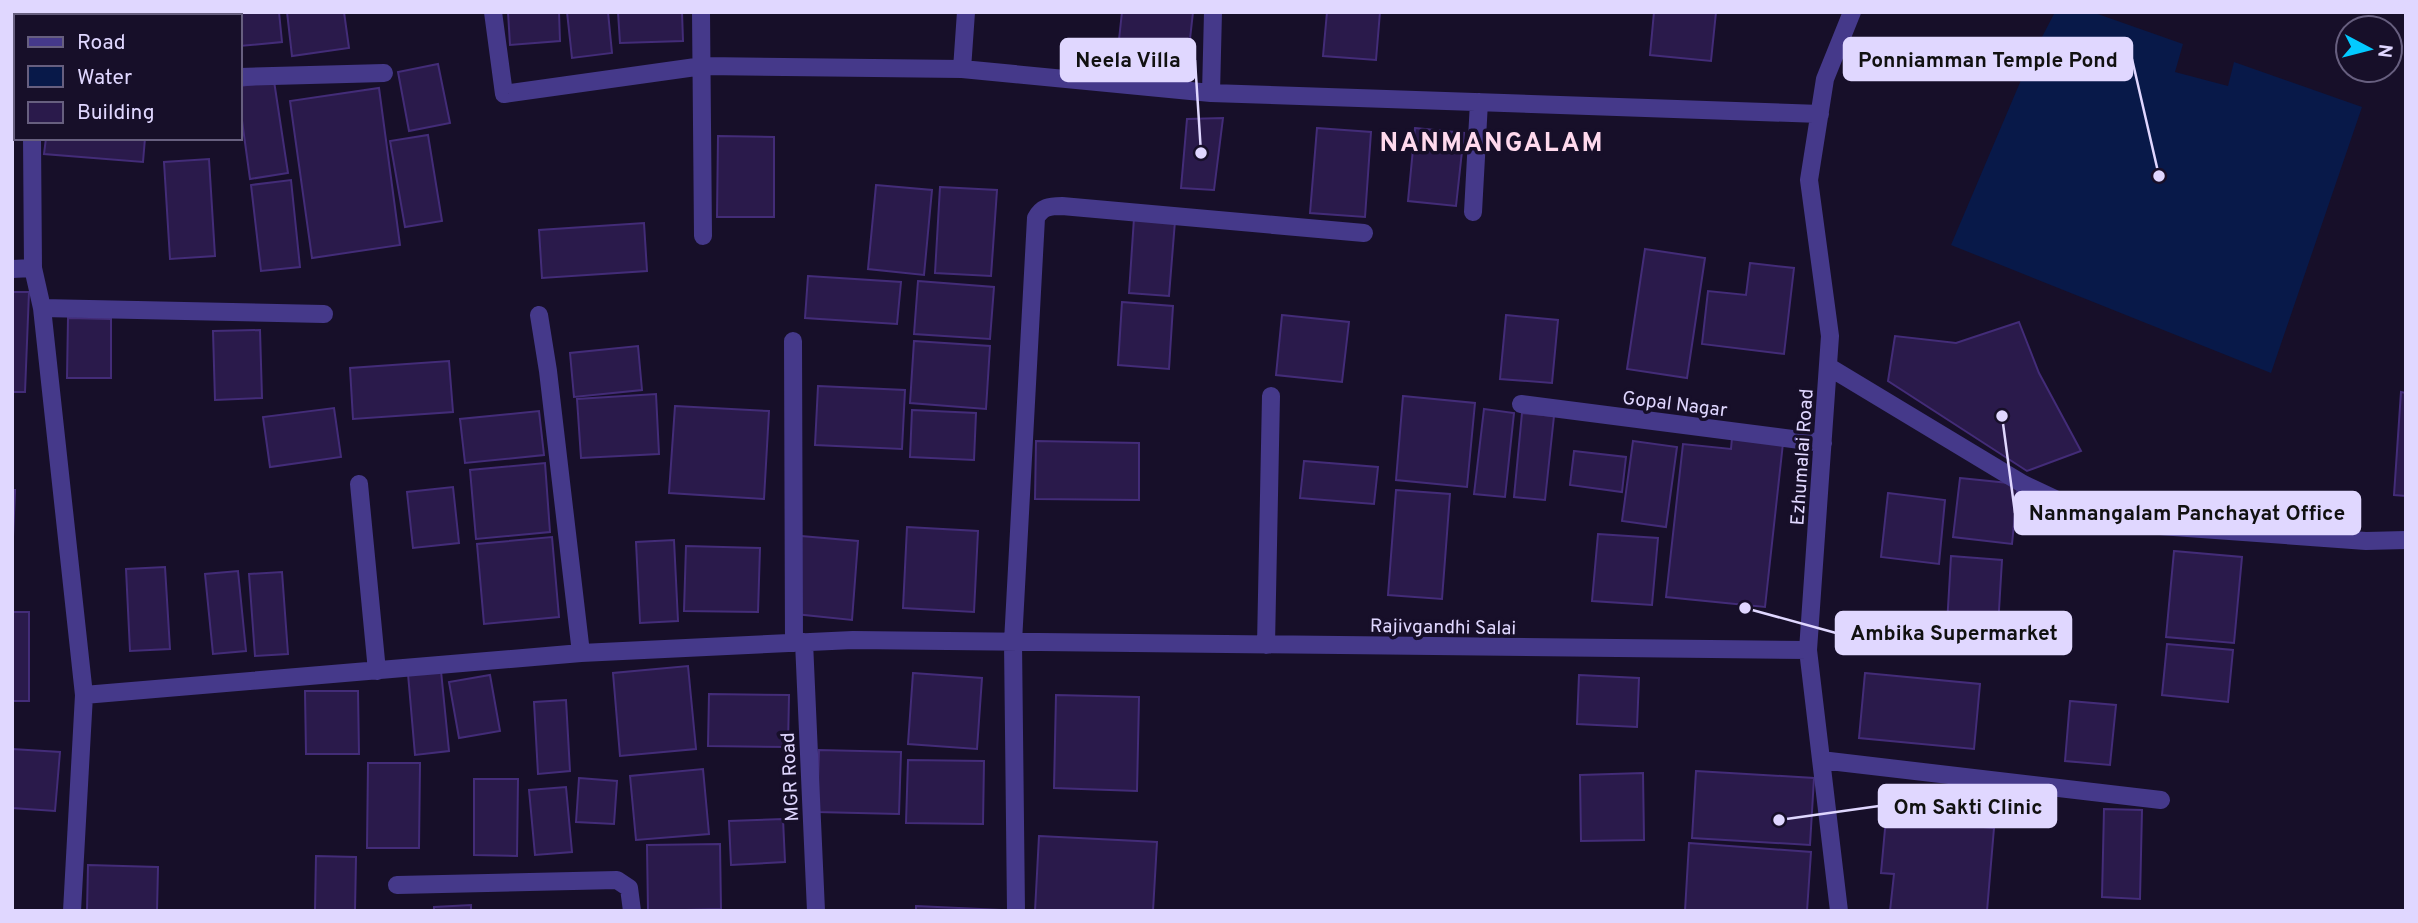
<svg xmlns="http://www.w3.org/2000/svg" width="2418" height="923" font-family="Overpass,sans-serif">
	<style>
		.water { fill: #081949 }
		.building { fill: #2a1a4b; stroke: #432c78; stroke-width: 2 }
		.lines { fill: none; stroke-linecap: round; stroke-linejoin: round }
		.minor { stroke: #45398a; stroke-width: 18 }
		.labels { text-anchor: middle; stroke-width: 7; stroke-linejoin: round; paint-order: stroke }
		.street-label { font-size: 19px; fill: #e0d7ff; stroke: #170f29 }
		.district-label { font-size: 26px; font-weight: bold; letter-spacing: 2px; fill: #ffd9ed; stroke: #170f29 }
		.leader { fill: none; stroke: #e0d7ff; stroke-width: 2.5 }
		.callout-dot { fill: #e0d7ff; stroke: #170f29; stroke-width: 2.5 }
		.callout { fill: #e0d7ff; stroke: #e0d7ff; stroke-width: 2.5 }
		.callout-label { font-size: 21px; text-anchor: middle; font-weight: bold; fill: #111 }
	</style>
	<rect width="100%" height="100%" fill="#170f29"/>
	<path class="water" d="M2055,12H2092L2183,44L2175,72L2228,86L2234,62L2362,107L2271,373L1951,245L2027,66Z"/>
	<path class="building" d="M60,12H114L113,16H59Z
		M169,12H207L208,16H169Z
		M212,12H279L282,42L240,46V16H212Z
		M287,12H344L349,48L292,56Z
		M508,12H559L560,41L510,45Z
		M567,12H608L612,53L572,58Z
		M618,12H682L683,41L620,43Z
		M1122,12H1193L1187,66L1117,58Z
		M1327,12H1380L1376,60L1323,56Z
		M1654,12H1716L1711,61L1650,55Z
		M438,64L450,123L409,131L398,72Z
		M274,81L288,173L250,179L240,106V86Z
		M379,88L400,245L312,258L290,101Z
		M1223,118L1214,190L1181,188L1187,119Z
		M1317,128L1371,132L1365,217L1310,213Z
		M1415,128L1464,133L1456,206L1408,201Z
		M428,135L442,221L405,227L390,141Z
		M718,136L774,137V217H717Z
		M46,138H145L143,162L44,154Z
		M209,159L215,256L170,259L164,162Z
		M291,180L300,267L261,271L251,185Z
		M876,185L932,190L924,275L868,269Z
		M940,187L997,190L991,276L935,273Z
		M1134,218L1175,221L1169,296L1129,293Z
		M644,223L647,271L542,278L539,230Z
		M1645,249L1705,258L1687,378L1627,369Z
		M1750,263L1794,268L1784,354L1702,344L1708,291L1746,295Z
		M808,276L901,282L897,324L805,318Z
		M918,281L994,287L990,339L914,334Z
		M12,292H29L25,392H12Z
		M1122,302L1173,306L1169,369L1118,365Z
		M1282,315L1349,322L1342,382L1276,375Z
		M1506,315L1558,320L1552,383L1500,379Z
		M68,318L111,319V378H67Z
		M2019,322L2039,373L2081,451L2027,471L1888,381L1895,336L1956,343Z
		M260,330L262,398L215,400L213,331Z
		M914,341L990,346L986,409L910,403Z
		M638,346L642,390L574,397L570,353Z
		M449,361L453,412L353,419L350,368Z
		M818,386L905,390L902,449L815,445Z
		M2401,392L2406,393V496L2394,495Z
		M656,394L659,454L581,458L577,399Z
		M1403,396L1475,403L1467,487L1396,480Z
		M675,406L769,411L764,499L669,493Z
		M334,408L341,457L270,467L263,417Z
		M1484,409L1514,413L1505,497L1474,494Z
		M912,410L976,413L974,460L910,457Z
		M539,411L544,455L465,463L460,419Z
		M1522,413L1554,416L1545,500L1514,497Z
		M1732,438L1783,443L1765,607L1666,597L1683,444L1731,449Z
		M1036,441L1139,443V500L1035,499Z
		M1633,441L1677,447L1666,527L1622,521Z
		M1574,451L1626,457L1622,492L1570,485Z
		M1304,461L1378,467L1374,504L1300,498Z
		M545,463L550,532L476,539L470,470Z
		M1960,478L2018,484L2012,544L1953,537Z
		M453,487L459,543L413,548L407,492Z
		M12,490H15L13,537H12Z
		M1396,490L1450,494L1442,599L1388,595Z
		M1888,493L1945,500L1939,564L1881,557Z
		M907,527L978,531L974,612L903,608Z
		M1598,534L1658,538L1652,605L1592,601Z
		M801,536L858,541L852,620L795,614Z
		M552,537L559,617L484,624L477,544Z
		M674,540L678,621L640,623L636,542Z
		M686,546L760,548L758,612L684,611Z
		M2174,551L2242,557L2234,643L2166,637Z
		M1951,556L2002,560L1998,627L1947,625Z
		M165,567L170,649L130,651L126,569Z
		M238,571L246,651L213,654L205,574Z
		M282,572L288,654L255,656L249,574Z
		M12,612H29V701H12Z
		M2167,644L2233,650L2228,702L2162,695Z
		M688,666L696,749L620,756L613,673Z
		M441,671L449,751L415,755L408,674Z
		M913,673L982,678L977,749L908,744Z
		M1865,673L1980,684L1974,749L1859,738Z
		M490,675L500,731L459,738L449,682Z
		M1579,675L1639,678L1637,727L1577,724Z
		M305,691H358L359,754H306Z
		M709,694L789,695L788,747L708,746Z
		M1056,695L1139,697L1137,791L1054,788Z
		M566,700L570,771L538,774L534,702Z
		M2070,701L2116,705L2110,765L2065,761Z
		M12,749L60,752L55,811L12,808Z
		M819,750L901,752L899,814L817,812Z
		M908,760L984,761L983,824L906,823Z
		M368,763H420L419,848H367Z
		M703,769L709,834L636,840L630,776Z
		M1696,771L1814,778L1810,845L1692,838Z
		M1643,773L1644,840L1581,841L1580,775Z
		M579,778L617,781L614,824L576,822Z
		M474,779H518L517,856L474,855Z
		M566,787L572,852L535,855L529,790Z
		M2104,809L2142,810L2140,899L2102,897Z
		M1886,818L1994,828L1987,911H1890L1894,874L1881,873Z
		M783,819L785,862L731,865L729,821Z
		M1039,836L1157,842L1153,911H1035Z
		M1689,843L1811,852L1807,911H1685Z
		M720,844L721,909L648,911L647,845Z
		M316,856L356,857L355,911H315Z
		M88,865L158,867L157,911H87Z
		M471,905V911H434V907Z
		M916,906L1001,910V911H916Z"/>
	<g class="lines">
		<path class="minor" d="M493,12L504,94L703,66L962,69L1211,93L1820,114
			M701,12L703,236
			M36,16L37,12
			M962,69L966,12
			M240,77L384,73
			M1211,93L1213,12
			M32,138L33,268L42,308L84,695L72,911
			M1473,212L1479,102
			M12,269L33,268
			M42,308L324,314
			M539,315L548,371L581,653
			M793,341L794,643
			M1829,367L2023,484L2104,522L2366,541L2406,540
			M1521,404L1823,443
			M359,484L377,671
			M804,642L816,911
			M1266,645L1271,396
			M84,695L581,653L853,640L1808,650
			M1821,760L2161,800
			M397,885L617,880L629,888L632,911
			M1016,911L1013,642L1036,218C1042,207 1049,206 1062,206L1364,233
			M1839,911L1808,650L1830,336L1809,180L1825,79L1852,12"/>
	</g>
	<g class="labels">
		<g class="street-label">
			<text transform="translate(1675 403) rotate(7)" y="7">Gopal Nagar</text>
			<text transform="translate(1801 457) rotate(-86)" y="7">Ezhumalai Road</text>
			<text transform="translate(1443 626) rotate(1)" y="7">Rajivgandhi Salai</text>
			<text transform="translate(789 777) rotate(-93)" y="7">MGR Road</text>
		</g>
		<g class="district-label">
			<text x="1492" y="151">NANMANGALAM</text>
		</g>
	</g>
	<path class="leader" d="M2159 176L2132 59M1201 153L1195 60M2002 416L2015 513M1745 608L1836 633M1779 820L1879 806"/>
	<g class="callout-dot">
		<circle cx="2159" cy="176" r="7"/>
		<circle cx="1201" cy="153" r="7"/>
		<circle cx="2002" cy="416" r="7"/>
		<circle cx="1745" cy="608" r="7"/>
		<circle cx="1779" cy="820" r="7"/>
	</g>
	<g class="callout">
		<rect x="1844" y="38" width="288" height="42" rx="7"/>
		<rect x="1061" y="39" width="134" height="42" rx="7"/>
		<rect x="2015" y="492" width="345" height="42" rx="7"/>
		<rect x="1836" y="612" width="235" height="42" rx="7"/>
		<rect x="1879" y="785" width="177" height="42" rx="7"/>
	</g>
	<g class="callout-label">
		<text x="1988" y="67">Ponniamman Temple Pond</text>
		<text x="1128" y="67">Neela Villa</text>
		<text x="2187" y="520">Nanmangalam Panchayat Office</text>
		<text x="1954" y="640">Ambika Supermarket</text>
		<text x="1968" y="814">Om Sakti Clinic</text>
	</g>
	<rect width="2418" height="923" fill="none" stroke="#e0d7ff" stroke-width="28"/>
	<rect x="14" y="14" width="228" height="126" fill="#170f29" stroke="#675f7f" stroke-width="2"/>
	<rect x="28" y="37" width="35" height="10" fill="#45398a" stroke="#675f7f" stroke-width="2"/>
	<text x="77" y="49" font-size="21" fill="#e0d7ff">Road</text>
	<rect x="28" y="66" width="35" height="21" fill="#081949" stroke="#675f7f" stroke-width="2"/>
	<text x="77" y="84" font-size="21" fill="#e0d7ff">Water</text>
	<rect x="28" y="102" width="35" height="21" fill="#2a1a4b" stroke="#675f7f" stroke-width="2"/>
	<text x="77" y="119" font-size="21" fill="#e0d7ff">Building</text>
	<g transform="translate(2369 49) rotate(97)"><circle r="33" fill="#170f29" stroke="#675f7f" stroke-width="2"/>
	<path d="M0-5L12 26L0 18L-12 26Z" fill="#03caff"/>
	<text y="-10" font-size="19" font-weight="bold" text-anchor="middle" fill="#e0d7ff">N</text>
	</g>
</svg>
